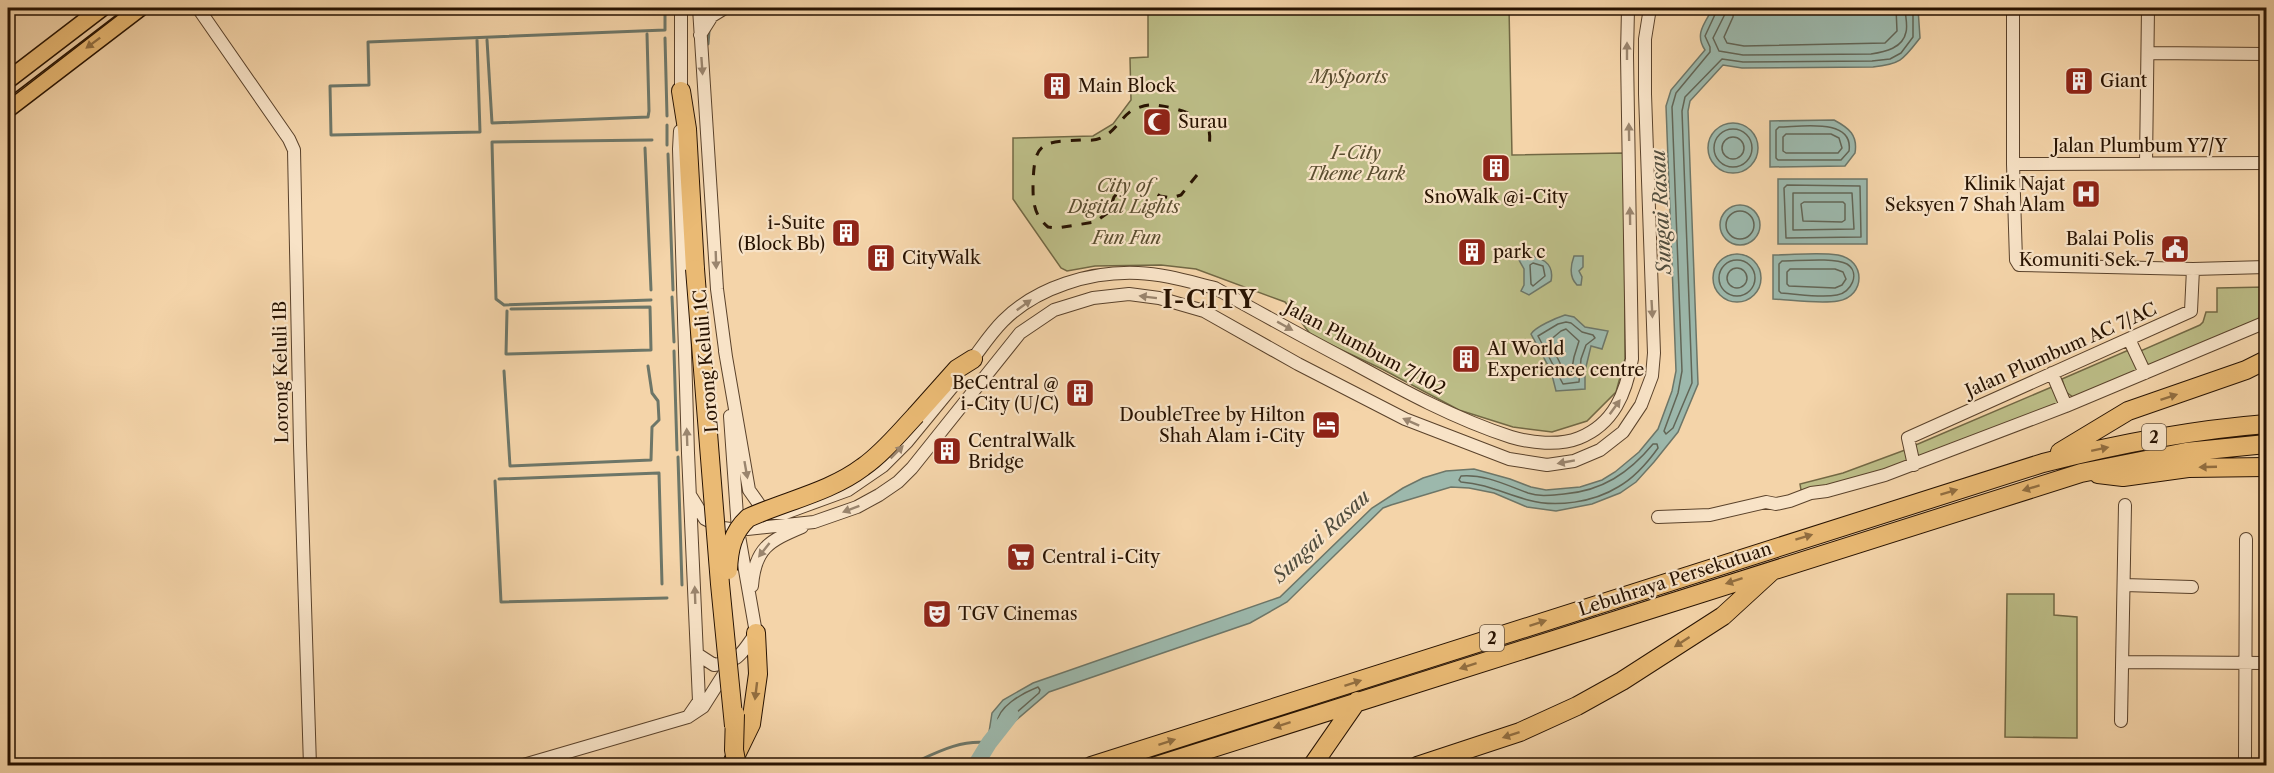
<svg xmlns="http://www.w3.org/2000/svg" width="2274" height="773" font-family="'Libre Caslon Text',serif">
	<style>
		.green { fill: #bcbd87; stroke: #726844; stroke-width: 1.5 }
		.water { fill: #9cb8ac; stroke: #6d7668; stroke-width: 1.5 }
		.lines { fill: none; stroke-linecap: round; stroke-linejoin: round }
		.shore { stroke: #626556; stroke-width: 1.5 }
		.stream { stroke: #6d7668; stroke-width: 3 }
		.river { stroke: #9cb8ac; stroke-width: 16 }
		.minor-casing { stroke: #5a422b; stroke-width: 14 }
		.major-casing { stroke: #271201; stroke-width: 19 }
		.highway-casing { stroke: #271201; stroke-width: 20 }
		.minor { stroke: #f8e3c7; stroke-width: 12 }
		.major { stroke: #eaba74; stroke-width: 16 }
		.highway { stroke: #eaba74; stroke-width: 18 }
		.tram { stroke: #271201; stroke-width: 1.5 }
		.rail { stroke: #271201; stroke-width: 3; stroke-dasharray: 10 10; stroke-linecap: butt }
		.highway-bridge-casing { stroke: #271201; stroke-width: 20; stroke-linecap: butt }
		.highway-bridge { stroke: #eaba74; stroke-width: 18 }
		.oneway { fill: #926e40 }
		.oneway2 { fill: #9a856e }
		.labels { text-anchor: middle; stroke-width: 4.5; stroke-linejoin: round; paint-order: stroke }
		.shield { fill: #f8e3c7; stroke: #66513c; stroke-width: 1.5 }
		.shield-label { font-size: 16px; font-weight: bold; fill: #271201 }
		.park-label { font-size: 18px; font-style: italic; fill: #5b4e30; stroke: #f8e3c7 }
		.poi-label { font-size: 18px; fill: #271201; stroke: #f8e3c7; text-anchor: start }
		.street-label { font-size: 18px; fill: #271201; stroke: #f8e3c7 }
		.water-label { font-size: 20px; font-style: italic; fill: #504c3d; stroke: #f8e3c7 }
		.district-label { font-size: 24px; font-weight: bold; letter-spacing: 1.5px; fill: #271201; stroke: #f8e3c7 }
	</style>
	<rect width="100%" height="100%" fill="#f4d4a9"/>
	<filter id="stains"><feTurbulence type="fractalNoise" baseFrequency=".00333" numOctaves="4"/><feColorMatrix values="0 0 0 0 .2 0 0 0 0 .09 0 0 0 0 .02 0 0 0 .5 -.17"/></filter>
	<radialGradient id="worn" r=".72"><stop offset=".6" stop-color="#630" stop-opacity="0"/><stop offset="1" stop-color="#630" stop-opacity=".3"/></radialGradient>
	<path class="green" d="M1148,8H1509L1512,155L1624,153L1625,359L1616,392L1587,421L1552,432L1513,427L1459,410L1382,369L1312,336L1285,302L1196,269L1161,265L1095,266L1067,271L1061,268L1013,199V138L1093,136L1113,124L1131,100L1130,58L1148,57Z
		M2266,287V318L2149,366L2145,365L2138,352L2200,325L2203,322L2206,312H2217V288Z
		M2131,349L2139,371L2073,397L2066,392L2062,379Z
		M2054,386L2060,403L1916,460L1911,447Z
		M1905,450L1909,463L1847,484L1801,490L1800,484L1843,473Z
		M2007,594H2054V615L2077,617V738L2005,737Z"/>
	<path class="water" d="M1713,8H1918L1920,38C1903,60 1901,64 1873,67L1742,68L1723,65L1690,101L1688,111L1698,384L1678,432L1654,462L1636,482L1620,493L1592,504L1556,511L1527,507L1494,493L1469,488L1451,487L1391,505L1383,508L1287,602L1250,623L1049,692L1001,733L989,732L992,713L1003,700L1033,683L1280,597L1372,508L1403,488L1423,478L1446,471L1474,469L1510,479L1531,487L1546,490L1580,487L1602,480L1615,472L1639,452L1658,429L1672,391L1676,371L1666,106L1671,90L1705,50C1694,34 1705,23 1713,8Z
		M1834,120C1849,128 1858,135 1855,153L1845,166L1770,167V121Z
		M1708 148a25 25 0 1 1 50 0a25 25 0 1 1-50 0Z
		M1778,179H1867V244H1778Z
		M1720 225a20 20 0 1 1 40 0a20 20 0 1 1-40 0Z
		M1713 278a24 24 0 1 1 48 0a24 24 0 1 1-48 0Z
		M1524,254C1540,257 1555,262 1551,281L1529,295L1521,291L1524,285V269L1519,260Z
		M1773,255C1794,255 1818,252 1838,255C1866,260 1866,296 1838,301C1819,304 1793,300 1773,299Z
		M1574,256H1583V267L1579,271L1582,277L1581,285H1577C1569,277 1570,267 1574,256Z
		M1565,315L1574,317L1585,327L1608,331L1602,349L1591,346L1585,371V389L1556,391L1551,371L1531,334C1535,327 1556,318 1565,315Z"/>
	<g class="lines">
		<path class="shore" d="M1718,8L1705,36L1710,47V52L1676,93L1672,107L1682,371L1678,393L1664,431L1666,434L1673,428L1692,383L1682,111L1685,97L1722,59L1743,62L1872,61L1890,59L1901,53L1913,37V8
			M1725,8V14L1713,38L1719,51L1743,55L1871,54C1885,52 1903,48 1906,32C1908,25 1905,15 1905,8
			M1734,8L1733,17L1724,37L1727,43L1744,46L1885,43L1897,31L1896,8
			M1779,127C1800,127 1854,117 1849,151L1841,160H1778L1776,158V130Z
			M1714 148a19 19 0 1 1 38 0a19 19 0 1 1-38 0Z
			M1786,134H1831L1839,138L1842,148L1838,153H1786L1783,151V137Z
			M1722 148a11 11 0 1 1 22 0a11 11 0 1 1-22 0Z
			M1787,185L1860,186L1861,237L1786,238L1784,188Z
			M1793,193H1852L1854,229L1793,230Z
			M1804,202H1843L1845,204V220L1842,222L1803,221L1801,204Z
			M1726 225a14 14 0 1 1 28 0a14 14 0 1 1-28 0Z
			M1719 278a18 18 0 1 1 36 0a18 18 0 1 1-36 0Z
			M1782,261C1798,261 1834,257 1847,264C1861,273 1851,293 1837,295C1820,298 1799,294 1781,293L1779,291V264Z
			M1533,263L1543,266L1545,276L1533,286L1531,284L1530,265Z
			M1727 278a10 10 0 1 1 20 0a10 10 0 1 1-20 0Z
			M1790,269H1835L1843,272L1846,279L1842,285L1835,288L1789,286L1787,284V272Z
			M1566,322L1571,323L1582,332L1593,335L1595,338L1586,345L1581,359L1579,382L1563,384L1538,336L1558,324Z
			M1566,329L1579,341L1574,357L1571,374L1569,376L1566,375L1549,341L1561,331Z
			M1653,444H1657L1658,448C1648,462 1634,478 1618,487C1594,502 1556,508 1528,500C1505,494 1487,484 1461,482L1459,480L1461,476C1485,474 1506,485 1528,493C1540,497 1552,495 1564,494C1602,491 1629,473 1653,444Z
			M1038,687L1040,690L1039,693L1001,726L997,725C996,707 1023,693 1038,687Z"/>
		<path class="stream" d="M665,38L667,116
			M477,40L480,132L331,135L330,86L369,85L368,42L665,30V8
			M487,40L492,123L648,117L649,111L647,34
			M708,44L709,31
			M667,125V145
			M645,148L651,290
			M668,154L673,290
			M672,297L674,342
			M651,300L504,305L496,299L492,142L652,140
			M507,311L506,354L651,350L650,307L511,309
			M674,351L677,450
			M504,371L510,466L651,460L652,427L659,420L658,401L652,393L648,366
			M678,457L682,585
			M499,479L659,473L662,584
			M495,481L501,602L667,598
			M907,766C934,754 959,739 989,743"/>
		<path class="river" d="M975,766L989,743L1011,715"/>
		<g class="minor-casing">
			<path id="minor" d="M198,8L289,139L294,150L300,445L310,766
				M681,8V98
				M699,8L717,289L726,357
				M2013,8V164L2016,260L2019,265L2193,269L2266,267
				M700,35L712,16L725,8
				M2148,53L2266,54
				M680,131L679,149L688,453L699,701L688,717
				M2013,164L2266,163
				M2146,164L2148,8
				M2129,339L2145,373
				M725,351L749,490L761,507L771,513H785L848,490L883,466L907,442L953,386
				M969,364C980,350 990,334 1003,321C1037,287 1091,271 1138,273C1164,274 1190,282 1215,288C1260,313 1305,338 1351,362C1402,390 1455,419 1511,437C1531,443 1559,446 1579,438C1614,424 1626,393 1632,359L1627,55L1628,8
				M2052,373L2066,406
				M1914,465L1908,438L2191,311L2193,269
				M690,495L705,519L723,528L738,530L814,522L857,507L879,495L898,482L912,468L1020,333L1054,310L1093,298L1129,294L1159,298L1204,311L1298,364L1405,419L1509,459L1547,465L1574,461L1600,450L1623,432L1641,405L1652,376L1654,353L1645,94V39L1650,8
				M1658,517L1710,515L1766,502L1776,504L1790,501L1811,493L1827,491L1885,475L2066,406L2266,322
				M2124,585L2192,587
				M752,586C755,548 769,541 802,527
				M697,654L714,665C740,661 741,654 756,633L738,530L730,416
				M2123,662L2266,663
				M2121,721L2125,505
				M2245,758L2246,539
				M520,766L688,717L703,707L729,666"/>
		</g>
		<g class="major-casing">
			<path id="major" d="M8,80L102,8
				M8,109L140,8"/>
		</g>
		<g class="highway-casing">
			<path id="highway" d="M681,91L687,129L695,269
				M916,415L957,369L973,359
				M2060,452L2128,411L2246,370L2266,360
				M2098,474L2123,477L2188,468L2266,467
				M733,761L751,724L758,674L756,633
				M1091,766L2043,463C2117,444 2191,430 2266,424
				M1156,766L2081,473L2186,452L2266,444
				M1312,766L1357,701
				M1417,766L1520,732L1577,706L1622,681L1723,616L1771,572"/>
		</g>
		<use href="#minor" class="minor"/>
		<use href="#major" class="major"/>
		<use href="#highway" class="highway"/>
		<path class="tram" d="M8,100L127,8"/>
		<path class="rail" d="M1197,175L1181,195L1171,198L1160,196L1139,182L1126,184L1114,197L1109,212L1095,222L1057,228L1048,227C1034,215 1033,203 1033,186C1034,141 1041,142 1083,140C1089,140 1095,141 1101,138C1115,132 1120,119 1131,111C1137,108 1147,104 1153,105C1165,105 1198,114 1205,122C1211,130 1210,139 1209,148"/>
		<g class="highway-bridge-casing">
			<path id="highway-bridge" d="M695,269L720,584L734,726
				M728,570C729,549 732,533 748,518C785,501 830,492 863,467C883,453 899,433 916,415
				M735,714L734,750L737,766"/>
		</g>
		<use href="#highway-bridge" class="highway-bridge"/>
	</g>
	<defs><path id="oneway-solid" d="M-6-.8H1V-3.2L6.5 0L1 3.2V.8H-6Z" transform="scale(1.5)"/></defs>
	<g class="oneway">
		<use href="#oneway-solid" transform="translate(93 43) rotate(143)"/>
		<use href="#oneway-solid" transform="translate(2169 397) rotate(-18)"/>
		<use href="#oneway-solid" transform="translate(2100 449) rotate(-12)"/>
		<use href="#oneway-solid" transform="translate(2208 467) rotate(178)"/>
		<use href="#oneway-solid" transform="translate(2031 488) rotate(163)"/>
		<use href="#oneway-solid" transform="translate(1949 492) rotate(-17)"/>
		<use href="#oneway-solid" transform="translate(1804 537) rotate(-17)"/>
		<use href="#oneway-solid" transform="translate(1734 581) rotate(162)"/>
		<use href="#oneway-solid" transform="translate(1538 623) rotate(-18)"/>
		<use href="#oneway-solid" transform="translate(1682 642) rotate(147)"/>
		<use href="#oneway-solid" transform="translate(1468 666) rotate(162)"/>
		<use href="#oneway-solid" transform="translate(1353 683) rotate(-18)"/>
		<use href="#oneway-solid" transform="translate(756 691) rotate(97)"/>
		<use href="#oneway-solid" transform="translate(1282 725) rotate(162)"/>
		<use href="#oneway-solid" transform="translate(1511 735) rotate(162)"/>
		<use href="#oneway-solid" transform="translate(1167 742) rotate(-18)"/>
	</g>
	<g class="oneway2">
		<use href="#oneway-solid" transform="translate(1627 51) rotate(-90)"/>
		<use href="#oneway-solid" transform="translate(702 66) rotate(86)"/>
		<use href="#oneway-solid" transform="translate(1629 132) rotate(-91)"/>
		<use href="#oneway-solid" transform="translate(1630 216) rotate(-91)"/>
		<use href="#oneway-solid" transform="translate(716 260) rotate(88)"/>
		<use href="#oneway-solid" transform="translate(1148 297) rotate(-173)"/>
		<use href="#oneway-solid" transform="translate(1024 305) rotate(-36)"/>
		<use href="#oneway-solid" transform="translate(1652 309) rotate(87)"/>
		<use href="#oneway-solid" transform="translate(1285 326) rotate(29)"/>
		<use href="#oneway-solid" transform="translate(1615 407) rotate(-54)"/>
		<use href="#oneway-solid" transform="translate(1411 422) rotate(-156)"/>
		<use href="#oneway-solid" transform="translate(687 437) rotate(-92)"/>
		<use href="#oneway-solid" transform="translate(897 452) rotate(-45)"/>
		<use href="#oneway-solid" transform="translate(1566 462) rotate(170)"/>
		<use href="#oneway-solid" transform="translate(746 470) rotate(80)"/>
		<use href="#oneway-solid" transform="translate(851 509) rotate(159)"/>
		<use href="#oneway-solid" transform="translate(764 550) rotate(128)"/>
		<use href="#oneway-solid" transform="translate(695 595) rotate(-92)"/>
	</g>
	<defs>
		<g id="building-square" transform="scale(1.5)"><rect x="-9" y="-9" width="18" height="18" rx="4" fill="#8f2418" stroke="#f8e3c7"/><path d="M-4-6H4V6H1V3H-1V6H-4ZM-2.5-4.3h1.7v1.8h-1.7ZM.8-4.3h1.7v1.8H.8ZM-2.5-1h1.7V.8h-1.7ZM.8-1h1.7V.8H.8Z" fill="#fff"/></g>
		<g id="mosque-square" transform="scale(1.5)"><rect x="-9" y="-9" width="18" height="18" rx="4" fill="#8f2418" stroke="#f8e3c7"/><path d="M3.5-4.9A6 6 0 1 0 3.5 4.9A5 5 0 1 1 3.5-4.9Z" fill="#fff"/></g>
		<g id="hospital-square" transform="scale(1.5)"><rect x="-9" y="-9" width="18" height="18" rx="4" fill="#8f2418" stroke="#f8e3c7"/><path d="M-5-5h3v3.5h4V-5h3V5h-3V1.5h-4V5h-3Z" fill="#fff"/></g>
		<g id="civic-square" transform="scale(1.5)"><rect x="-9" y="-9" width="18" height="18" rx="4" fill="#8f2418" stroke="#f8e3c7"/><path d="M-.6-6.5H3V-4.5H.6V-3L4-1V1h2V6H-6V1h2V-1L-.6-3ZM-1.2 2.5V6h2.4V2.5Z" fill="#fff"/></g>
		<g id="hotel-square" transform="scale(1.5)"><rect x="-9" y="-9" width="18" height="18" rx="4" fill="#8f2418" stroke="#f8e3c7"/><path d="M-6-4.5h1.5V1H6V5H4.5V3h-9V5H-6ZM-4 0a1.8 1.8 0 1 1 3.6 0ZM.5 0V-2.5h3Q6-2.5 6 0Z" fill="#fff"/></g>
		<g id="supermarket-square" transform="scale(1.5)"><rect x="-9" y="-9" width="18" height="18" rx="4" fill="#8f2418" stroke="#f8e3c7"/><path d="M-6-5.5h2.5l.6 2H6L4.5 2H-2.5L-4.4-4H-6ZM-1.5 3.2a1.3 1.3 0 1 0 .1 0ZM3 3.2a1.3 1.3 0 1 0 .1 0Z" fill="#fff"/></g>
		<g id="theatre-square" transform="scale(1.5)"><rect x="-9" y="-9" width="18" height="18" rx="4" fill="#8f2418" stroke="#f8e3c7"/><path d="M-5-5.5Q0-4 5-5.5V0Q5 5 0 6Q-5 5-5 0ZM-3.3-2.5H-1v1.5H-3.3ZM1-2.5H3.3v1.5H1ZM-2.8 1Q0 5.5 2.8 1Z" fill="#fff"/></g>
	</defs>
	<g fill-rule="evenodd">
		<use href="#building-square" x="2079" y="81"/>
		<use href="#building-square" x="1057" y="86"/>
		<use href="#mosque-square" x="1157" y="122"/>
		<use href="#building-square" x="1496" y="168"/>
		<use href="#hospital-square" x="2086" y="194"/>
		<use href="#building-square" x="846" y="233"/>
		<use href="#civic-square" x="2175" y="249"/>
		<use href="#building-square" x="1472" y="252"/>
		<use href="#building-square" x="881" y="258"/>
		<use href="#building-square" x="1466" y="359"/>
		<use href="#building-square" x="1080" y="393"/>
		<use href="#hotel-square" x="1326" y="425"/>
		<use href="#building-square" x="947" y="451"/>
		<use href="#supermarket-square" x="1021" y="557"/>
		<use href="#theatre-square" x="937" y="614"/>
	</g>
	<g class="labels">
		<g class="shield">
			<rect x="2142" y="424" width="24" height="26" rx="4.5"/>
			<rect x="1480" y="625" width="24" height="26" rx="4.5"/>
		</g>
		<g class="shield-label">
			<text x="2154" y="443">2</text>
			<text x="1492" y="644">2</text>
		</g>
		<g class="park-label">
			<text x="1349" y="83">MySports</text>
			<text x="1356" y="159">I-City<tspan x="1356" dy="21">Theme Park</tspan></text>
			<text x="1124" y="192">City of<tspan x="1124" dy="21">Digital Lights</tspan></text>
			<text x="1127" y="244">Fun Fun</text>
		</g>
		<g class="poi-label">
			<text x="2100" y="87">Giant</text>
			<text x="1078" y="92">Main Block</text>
			<text x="1178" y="128">Surau</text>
			<text x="2065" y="190" text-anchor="end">Klinik Najat<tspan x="2065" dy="21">Seksyen 7 Shah Alam</tspan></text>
			<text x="1496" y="203" text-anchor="middle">SnoWalk @i-City</text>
			<text x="825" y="229" text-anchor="end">i-Suite<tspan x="825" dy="21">(Block Bb)</tspan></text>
			<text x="2154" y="245" text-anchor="end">Balai Polis<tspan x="2154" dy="21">Komuniti Sek. 7</tspan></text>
			<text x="1493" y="258">park c</text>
			<text x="902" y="264">CityWalk</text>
			<text x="1487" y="355">AI World<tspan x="1487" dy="21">Experience centre</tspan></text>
			<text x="1059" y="389" text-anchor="end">BeCentral @<tspan x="1059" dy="21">i-City (U/C)</tspan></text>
			<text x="1305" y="421" text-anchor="end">DoubleTree by Hilton<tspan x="1305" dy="21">Shah Alam i-City</tspan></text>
			<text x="968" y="447">CentralWalk<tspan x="968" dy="21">Bridge</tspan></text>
			<text x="1042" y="563">Central i-City</text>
			<text x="958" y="620">TGV Cinemas</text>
		</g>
		<g class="street-label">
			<text x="2140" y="152">Jalan Plumbum Y7/Y</text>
			<text transform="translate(1365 348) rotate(28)" y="6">Jalan Plumbum 7/102</text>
			<text transform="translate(2061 350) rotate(-24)" y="6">Jalan Plumbum AC 7/AC</text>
			<text transform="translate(706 361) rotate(-95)" y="6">Lorong Keluli 1C</text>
			<text transform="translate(281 372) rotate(-91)" y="6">Lorong Keluli 1B</text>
			<text transform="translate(1675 579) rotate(-18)" y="6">Lebuhraya Persekutuan</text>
		</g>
		<g class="water-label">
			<text transform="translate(1661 212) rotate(-93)" y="7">Sungai Rasau</text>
			<text transform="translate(1321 536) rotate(-43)" y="7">Sungai Rasau</text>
		</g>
		<g class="district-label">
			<text x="1210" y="308">I-CITY</text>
		</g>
	</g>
	<rect width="2274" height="773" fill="none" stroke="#f4d4a9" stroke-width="30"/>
	<rect x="9" y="9" width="2256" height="755" fill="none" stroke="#271201" stroke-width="3"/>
	<rect x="15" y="15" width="2244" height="743" fill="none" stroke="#271201" stroke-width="1.5"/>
	<rect width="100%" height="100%" filter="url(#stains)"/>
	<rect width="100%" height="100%" fill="url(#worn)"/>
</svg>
